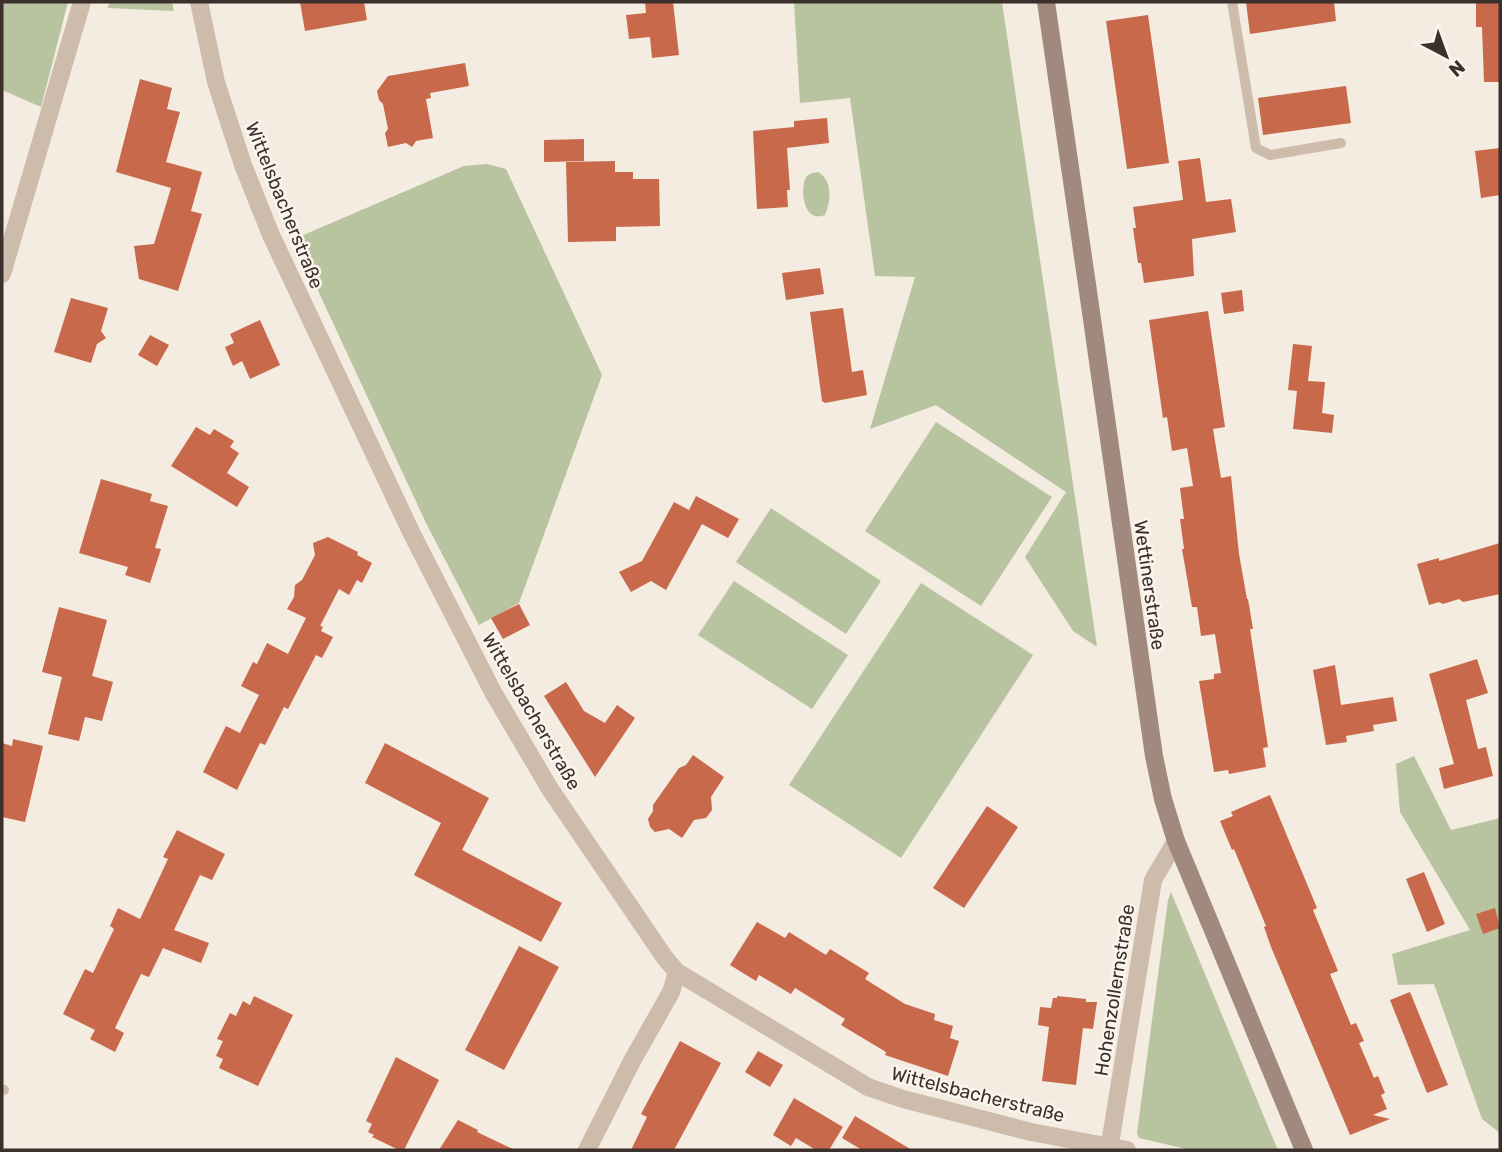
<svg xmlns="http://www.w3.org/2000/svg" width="1502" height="1152" font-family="Rubik,sans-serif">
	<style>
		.green { fill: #b8c4a0 }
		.building { fill: #c8694b }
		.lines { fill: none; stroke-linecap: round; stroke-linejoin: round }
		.lane { stroke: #cdbbac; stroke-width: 10 }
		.street { stroke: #cdbbac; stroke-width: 18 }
		.secondary { stroke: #a18a7d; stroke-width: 18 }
		.labels { text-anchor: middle; stroke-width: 5; stroke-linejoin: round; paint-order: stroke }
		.street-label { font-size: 19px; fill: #3b302b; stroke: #fbf5ee }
	</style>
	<rect width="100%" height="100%" fill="#f4ebe1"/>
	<path class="green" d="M2,2H68L41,107L2,90Z
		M109,2H172L174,11L108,8Z
		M794,2H1002L1097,647L1073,631L1025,557L1066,492L936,405L870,429L915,277L875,276L850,98L800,103Z
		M487,164L506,169L602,375L519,603L479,625L426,523L294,239L464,166Z
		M818,172C833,181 831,200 825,215C801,224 800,183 807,176C810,173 814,173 818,172Z
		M936,422L1052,497L981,606L865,531Z
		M771,508L881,581L846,634L736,562Z
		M734,581L848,655L812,709L698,635Z
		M921,583L1033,655L901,858L789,785Z
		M1414,756L1451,830L1500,818V1133L1482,1119L1434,984L1398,985L1392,954L1470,930L1400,812L1396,764Z
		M1171,892L1277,1148V1150H1191L1139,1138L1137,1133L1168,900Z"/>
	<path class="building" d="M300,2H364L367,20L305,31Z
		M645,2H673L679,55L652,58L650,37L629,39L626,15L646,13Z
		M1246,2H1334L1336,21L1250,34Z
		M1476,2H1500V82H1484L1482,27H1476Z
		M1148,15L1169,163L1127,169L1106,21Z
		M465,63L469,86L430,93L431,98L426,99L433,138L416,141L412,147L406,143L388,147L385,133L388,129L383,104L379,100L377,91L388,76Z
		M140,79L172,88L167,109L180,112L166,162L202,172L191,211L202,214L178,291L139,279L134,246L154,244L171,188L116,172Z
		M1346,86L1351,123L1263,135L1258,98Z
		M827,118L829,143L787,148L790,190H787L788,207L757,209L753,131L794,127V121Z
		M584,139V161L544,162V140Z
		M1500,148V195L1481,198L1475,151Z
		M1200,158L1206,202L1231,199L1236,232L1192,239L1194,276L1144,283L1141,263H1138L1133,228H1136L1133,207L1183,200L1178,161Z
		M615,161V172H633V179H659L660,226L616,227V241L568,242L566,162Z
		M820,268L824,294L786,300L782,273Z
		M1242,290L1244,311L1224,314L1221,293Z
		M71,298L108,308L101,331L106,338L97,344L91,363L54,352Z
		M843,308L852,372L863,370L867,395L825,403L822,401L810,312Z
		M1208,311L1225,427L1213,429L1221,478L1231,476L1239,554L1247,599H1248L1253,629H1250L1268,747L1263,748L1266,767L1229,774L1228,770L1214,772L1199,681L1214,679V674L1221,673L1215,634L1201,636L1197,607H1192L1182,549H1184L1180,519H1184L1180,488L1193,486L1187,448L1172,451L1167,417L1163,418L1149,320Z
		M260,320L280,365L250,379L242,361L233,366L225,347L234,343L230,334Z
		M150,335L169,345L157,366L138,355Z
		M1293,344L1312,346L1308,381L1325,382L1322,413L1334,415L1332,433L1293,429L1297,391L1288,390Z
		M196,427L210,435L214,429L234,441L230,447L239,453L227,473L249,487L237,507L171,466Z
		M101,479L152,494L150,501L168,506L155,548L161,549L150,583L125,575L128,567L79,553Z
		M696,496L739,519L728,538L702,524L666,590L651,581L631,592L619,572L642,561L674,502L689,510Z
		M328,537L358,552L357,555L372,563L362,583L357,580L349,595L339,589L320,626L315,623L323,627L321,631L333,637L322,658L316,655L288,709L284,707L265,745L260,743L237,790L203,772L226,726L240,733L259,695L241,686L253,662L257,664L267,643L288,654L306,618L287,609L294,597L295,585L302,580L315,555L313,543Z
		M1500,543V594L1463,602L1459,599L1443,604L1439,602L1429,605L1417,564L1439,558V561Z
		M519,604L530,625L503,639L491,618Z
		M59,607L107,620L92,676L113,682L102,721L85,717L79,741L48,734L62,677L42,672Z
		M1477,659L1488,693L1466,700L1478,749L1486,747L1493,776L1444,789L1439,768L1454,764L1429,674Z
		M1335,665L1341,705L1393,697L1397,721L1373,725L1374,731L1346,736L1347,742L1326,745L1313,670Z
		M566,682L584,711L605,723L617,705L635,718L595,777L544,696Z
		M13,739L43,746L25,822L2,817V743L12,746Z
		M385,743L489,798L462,850L562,903L541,942L414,875L441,823L365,783Z
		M693,755L724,777L711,797L712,810L706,818L694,820L682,838L669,829L655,832L650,827L648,819L653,811V805L679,768L686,765Z
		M1270,795L1317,908L1313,910L1338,971L1330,974L1351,1025L1356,1023L1364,1041L1359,1043L1374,1078L1378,1076L1385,1093L1381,1095L1387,1109L1373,1115L1390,1119L1350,1135L1271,947L1264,927L1266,926L1234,849L1232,850L1220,821L1233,816L1231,812Z
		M987,806L1018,827L964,908L933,888Z
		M177,830L225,854L212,880L200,875L174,930L209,943L201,963L163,948L149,977L141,974L115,1028L124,1033L115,1052L90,1039L95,1030L63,1014L85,969L93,973L114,929L110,926L118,908L140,919L168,859L163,857Z
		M1424,872L1445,924L1427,932L1406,879Z
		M1495,908L1500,928L1483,934L1476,914Z
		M757,922L785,938L789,932L826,955L830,949L869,973L865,979L905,1004L935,1014L934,1020L953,1026L950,1038L959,1041L948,1076L885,1055L886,1052L841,1025L845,1019L795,988L791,994L759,975L756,981L730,965Z
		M519,946L559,967L504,1070L465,1050Z
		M1410,992L1448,1085L1427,1093L1390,1000Z
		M254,996L293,1015L258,1086L219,1068L223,1059L216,1056L223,1041L217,1039L230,1013L236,1016L243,1001L250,1005Z
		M1057,996L1086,999V1002H1097L1093,1029L1083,1028L1076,1085L1042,1081L1049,1027L1038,1025L1040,1007L1051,1008L1053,998H1057Z
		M680,1041L721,1063L674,1150H631L647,1117L641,1114Z
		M758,1051L783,1065L770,1087L745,1072Z
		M396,1057L439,1080L404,1150H399L372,1137L374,1135L368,1132L372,1124L366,1121Z
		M794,1098L843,1127L829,1150H816L796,1138L791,1146L773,1135Z
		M855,1116L912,1150H862L842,1138Z
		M458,1120L478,1130L477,1132L515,1150H439Z"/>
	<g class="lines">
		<path class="lane" d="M1232,2L1256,148L1270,155L1341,143
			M2,1090H4"/>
		<path class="street" d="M199,2L216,82L243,165L271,235L412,534L494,694L550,789L665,958L677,972L868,1087L903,1099L1031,1132L1127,1150
			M2,274L82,2
			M587,1150L632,1061L671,992L677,972
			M1109,1150L1153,880L1176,841"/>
		<path class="secondary" d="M1046,2C1084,253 1117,505 1154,756L1163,799L1176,841L1304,1150"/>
	</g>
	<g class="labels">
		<g class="street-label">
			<text transform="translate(285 205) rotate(68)" y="7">Wittelsbacherstraße</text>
			<text transform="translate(1150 585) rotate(82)" y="7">Wettinerstraße</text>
			<text transform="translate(532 711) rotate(60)" y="7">Wittelsbacherstraße</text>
			<text transform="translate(1114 990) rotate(-81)" y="7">Hohenzollernstraße</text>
			<text transform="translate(978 1094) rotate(14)" y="7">Wittelsbacherstraße</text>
		</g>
	</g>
	<rect width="1502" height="1152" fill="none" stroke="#3b302b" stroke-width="7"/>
	<g transform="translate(1446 56) rotate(139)" stroke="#fbf5ee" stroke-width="5" paint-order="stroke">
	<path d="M0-5L12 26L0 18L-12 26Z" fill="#3b302b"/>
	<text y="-10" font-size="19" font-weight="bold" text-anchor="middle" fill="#3b302b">N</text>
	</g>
</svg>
